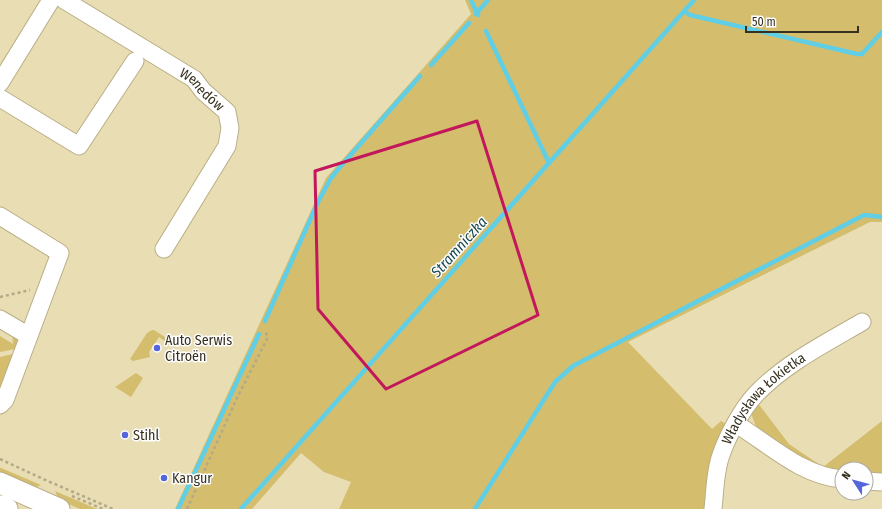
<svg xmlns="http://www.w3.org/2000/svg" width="882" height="509" font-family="'Fira Sans Condensed',sans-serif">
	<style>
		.green { fill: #d4bd6d }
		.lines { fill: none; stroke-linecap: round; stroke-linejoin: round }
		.stream { stroke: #60cee5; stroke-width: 4.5 }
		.minor-casing { stroke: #baae86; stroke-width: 19 }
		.major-casing { stroke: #baae86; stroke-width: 23 }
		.path { stroke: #b3a987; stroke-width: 2.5; stroke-dasharray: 3 3; stroke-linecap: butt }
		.minor { stroke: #fff; stroke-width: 17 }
		.major { stroke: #fff; stroke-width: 21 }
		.marked { fill: none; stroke: #c2185b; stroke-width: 3; stroke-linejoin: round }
		.poi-dot { fill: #5565db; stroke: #fefefe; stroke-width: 1.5 }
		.labels { text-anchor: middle; stroke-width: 3; stroke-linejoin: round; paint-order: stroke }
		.street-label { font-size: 14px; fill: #35301f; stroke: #fefefe }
		.poi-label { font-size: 14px; fill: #35301f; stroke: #fefefe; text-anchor: start }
		.water-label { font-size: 15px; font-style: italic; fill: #174851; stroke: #fefefe }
	</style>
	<rect width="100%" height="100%" fill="#e9ddb4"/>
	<path class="green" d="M465,0H882V222H870L628,342L712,429L721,421L726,424L717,445L707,509H339L351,482L324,472L301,453L252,509H244L404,327L402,325L239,509H175L326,178L471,14Z
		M152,330H154L168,339L166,342L159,337L149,352L150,357L133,361L130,359L147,333Z
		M12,331L18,335L20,348L0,352V336L13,344Z
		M13,354L17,357L0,400V357Z
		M809,362L757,402L789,444L823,467L882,421V477L866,475V469H842V473L821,470L758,431L755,424L752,416V411L759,397Z
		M136,373L143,378L131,397L115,387Z
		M0,468H1L41,485L34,488L0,473Z
		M55,491L97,509H80L59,500Z"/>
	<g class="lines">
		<path class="stream" d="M471,0L478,15
			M684,11L690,15L857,54H862L882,32
			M476,14L488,0
			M486,31L549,163
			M431,65L469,23
			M265,321L318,202L331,178L340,167L420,76
			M178,509L259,334
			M241,509L694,0
			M475,509L555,382L573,366L864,215L882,217"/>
		<g class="minor-casing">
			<g id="minor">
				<path id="s1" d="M64,0L194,79L203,91L227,112L230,128L227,146L164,249"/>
				<path d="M0,83L51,0"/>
				<path d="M0,98L79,146L135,61"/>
				<path d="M0,216L60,253L5,400L0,405"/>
				<path d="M0,319L29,336"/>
				<path d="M736,424C769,444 802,476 842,479"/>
				<path d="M866,481L882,482"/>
				<path id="s2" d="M713,509C715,491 715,471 721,455C728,435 742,409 756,394C786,363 826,343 862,322"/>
			</g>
		</g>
		<g class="major-casing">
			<path id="major" d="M0,483L59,509
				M0,506L7,509"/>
		</g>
		<path class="path" d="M0,297L30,290
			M0,459L50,482L113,509
			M72,496L103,509
			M187,509L237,398L268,337L265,331"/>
		<use href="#minor" class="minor"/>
		<use href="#major" class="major"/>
	</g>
	<path class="marked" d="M477,121L538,315L386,389L318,309L315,171Z"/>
	<g class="poi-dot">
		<circle cx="157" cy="348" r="4"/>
		<circle cx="125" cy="435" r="4"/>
		<circle cx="164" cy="478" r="4"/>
	</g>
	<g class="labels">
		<g class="street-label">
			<text dy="5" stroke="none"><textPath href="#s1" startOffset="165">Wenedów</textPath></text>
			<text dy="5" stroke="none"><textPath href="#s2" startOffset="127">Władysława Łokietka</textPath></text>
		</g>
		<g class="poi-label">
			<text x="165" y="345">Auto Serwis<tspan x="165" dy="16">Citroën</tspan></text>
			<text x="133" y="440">Stihl</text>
			<text x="172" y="483">Kangur</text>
		</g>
		<g class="water-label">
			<text transform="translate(459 247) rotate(-48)" y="5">Stramniczka</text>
		</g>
	</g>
	<g transform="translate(854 481) rotate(306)"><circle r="19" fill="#fefefe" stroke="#aeaca5"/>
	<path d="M0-3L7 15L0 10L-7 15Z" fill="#5565db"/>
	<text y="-6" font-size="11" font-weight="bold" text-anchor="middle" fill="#35301f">N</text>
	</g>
	<path d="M746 26v6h112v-6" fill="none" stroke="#35301f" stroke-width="2"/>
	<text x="752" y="26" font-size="12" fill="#35301f" stroke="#fefefe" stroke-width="3" paint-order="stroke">50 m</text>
</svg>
